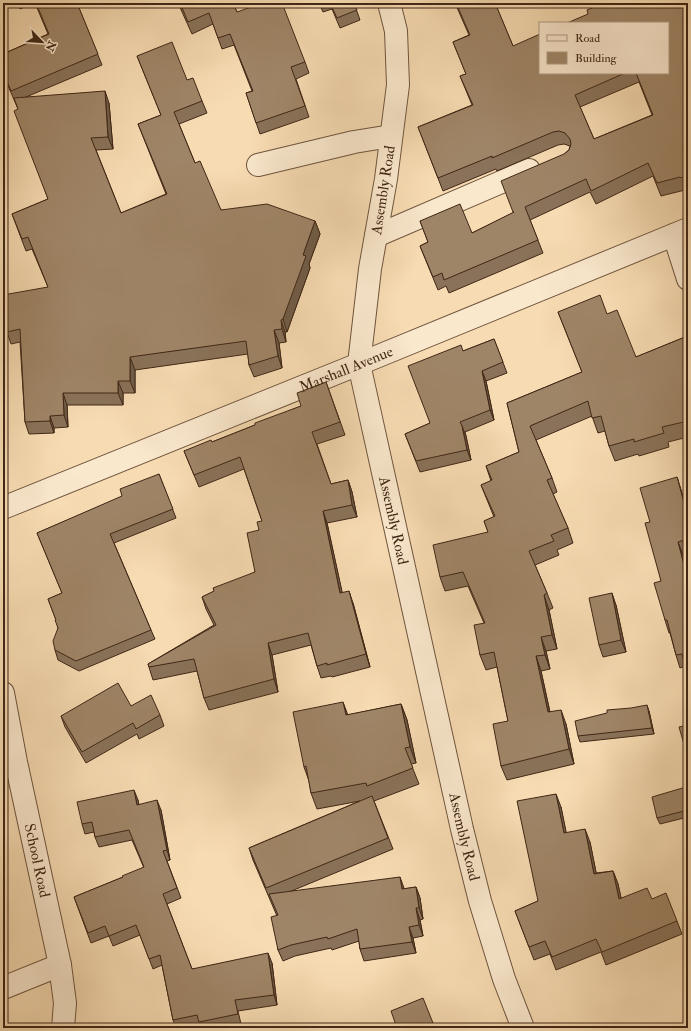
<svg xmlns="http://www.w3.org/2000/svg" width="691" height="1031" font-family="'IM FELL Double Pica',serif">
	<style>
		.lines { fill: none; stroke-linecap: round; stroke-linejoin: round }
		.minor-casing { stroke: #6e543d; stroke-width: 24 }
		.minor { stroke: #fae8cd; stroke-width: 22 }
		.wall { fill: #897259; stroke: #402716; fill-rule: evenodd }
		.shaded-wall { fill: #6f5d48; stroke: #402716 }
		.building { fill: #9f8567; stroke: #402716 }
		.labels { text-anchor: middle; stroke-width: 4; stroke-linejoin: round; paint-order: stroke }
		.street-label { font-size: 15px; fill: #402716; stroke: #fae8cd }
	</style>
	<rect width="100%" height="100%" fill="#f7dbb2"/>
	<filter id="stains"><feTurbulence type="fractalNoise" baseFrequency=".005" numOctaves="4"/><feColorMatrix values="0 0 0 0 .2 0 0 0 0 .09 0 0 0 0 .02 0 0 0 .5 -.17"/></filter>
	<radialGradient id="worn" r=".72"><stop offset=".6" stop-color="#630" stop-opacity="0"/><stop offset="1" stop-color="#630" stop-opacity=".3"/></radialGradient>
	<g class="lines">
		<g class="minor-casing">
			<g id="minor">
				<path id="s1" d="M389,3L396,31L398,85L386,179L370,269L359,364L462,829L480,901L504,979L523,1028"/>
				<path d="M258,165L354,142L391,136"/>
				<path d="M674,235L688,279"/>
				<path d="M376,236L529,170"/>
				<path id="s2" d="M3,508L359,364L688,229"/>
				<path id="s3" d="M3,693L16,762L60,965L65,1003L63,1028"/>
				<path d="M3,988L60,965"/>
			</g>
		</g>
		<use href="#minor" class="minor"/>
	</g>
	<path class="wall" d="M18,3H34L20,9Z
		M35,3H77L102,65L26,97L109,103L113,149L96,150L121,213L166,194L138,124L161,115L137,56L187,80L202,101L207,113L179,124L195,163L221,210L315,221L320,234L309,264L310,268L287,332H285L286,342L279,343L282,368L254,377L249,365L248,354L135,370V393H123V405H67L68,427L54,428V433L29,434L25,422L20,342L11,344L7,332L48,287L32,249L26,251L12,214L48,199L18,109L3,74V54L48,34Z
		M178,3H233L237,12L305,62L309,73L296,79L309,117L260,134L246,93L252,91L234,45L222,49L213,24L192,34Z
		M319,3H354L360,20L340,28L332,9L323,12Z
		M455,3H495L513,46L540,73H668L688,3V190L686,191L685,190L661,196L653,176L596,204L590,192L530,220L543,253L449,293L446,286L438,290L420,246L428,242L420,221L472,233L513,213L564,154L569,150L570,146L564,144L558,145L497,171L496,169L443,191L418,127L472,105L460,76L466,74L453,42L469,35ZM639,82L652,115L594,139L580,107Z
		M558,312L607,314L636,357L685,337L688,344V437L668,442L669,447L639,456L638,454L615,461L609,446L605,431L598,433L592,416L536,440L552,478L557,492L553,494L568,528L573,543L557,550L559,555L535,565L547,593L553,608L549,610L557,649L546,651L550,669L541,671L550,712L566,724L574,764L507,780L501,766L508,721L497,667L486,670L480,655L484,623L468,586L445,591L440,577L488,532L484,521L494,517L481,485L491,481L486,466L519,452L507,403L582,372Z
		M494,339L507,373L486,381L494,420L465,432L466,436L471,460L420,472L405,434L430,423L463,351Z
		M326,382L345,435L317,444L331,484L348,480L352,492L357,517L327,523L342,593L353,603L370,667L332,677L331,676L321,678L317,666L311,645L272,655L278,692L209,710L204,698L197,671L153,680L148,664L214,625L206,609L202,597L255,572L259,530L262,521L244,469L199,487L184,451L212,442L255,425L301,406Z
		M159,474L176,518L114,543L151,630L155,639L79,671L58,660L55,650L58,628L56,620L48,599L62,593L37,533L122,497Z
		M677,477L681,490L687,510L688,509V553L683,555L688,574V677L685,666L680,668L676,655L670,633H669L665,620L661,581L650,522Z
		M616,605L626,652L603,657L599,645Z
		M401,704L407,720L416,763L411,764L419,784L374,801L393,849L289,892L404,889L416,887L420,898L423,919L420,920L423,936L413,938L416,953L364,961L360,949L359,941L332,950L331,948L295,956L283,961L278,950L277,916L253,860L249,848L360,801L317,809L311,793L309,781L304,767L348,715Z
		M131,706L160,715L164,726L139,739L137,734L86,763L65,727L61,716Z
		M649,711L654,734L580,742L578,736Z
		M688,793V817L660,824L657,818Z
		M138,800V804L161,810L170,860L167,861L181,898L167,904L192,969L272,963L277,1005L238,1011L241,1024L222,1028H201L200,1025L188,1028H176L173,1020L162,965L153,969L140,935L113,946L109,936L91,943L74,897L123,877L144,868L132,840L99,847L95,837L94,832L85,834L82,824Z
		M561,807L566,833L590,842L596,873L613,871L618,884L621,898L652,899L677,921L682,934L606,965L601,952L556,970L550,954L534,960L515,911L538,901Z"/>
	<path class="shaded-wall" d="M105,91L109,103L113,149L108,137Z
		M315,221L320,234L309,264L310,268L287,332L283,319L303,255Z
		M281,320L285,332L286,342L282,329Z
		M274,330L279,343L282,368L278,356Z
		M130,357L135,370V393L130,381Z
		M482,371L486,381L494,420L490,410Z
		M118,381L123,393V405L118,393Z
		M63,393L67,405L68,427L64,415Z
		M50,416L54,428V433L50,421Z
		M462,426L466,436L471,460L467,450Z
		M677,477L681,490L688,513L686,510Z
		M348,480L352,492L357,517L352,505Z
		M323,511L327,523L345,605L340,593Z
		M678,542L683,555L688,574V580Z
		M349,591L353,603L370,667L366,654Z
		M612,593L616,605L626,652L621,640Z
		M544,595L549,610L557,649L552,635Z
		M541,637L546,651L550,669L545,655Z
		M268,643L272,655L278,692L274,679Z
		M536,656L541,671L553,727L548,712Z
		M343,702L349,718L346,715Z
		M401,704L407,720L416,763L410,747Z
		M647,705L649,711L654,734L652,728Z
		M561,710L566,724L574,764L569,749Z
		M134,790L138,800L141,815L137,805Z
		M556,794L561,807L569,846L564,833Z
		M157,800L161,810L170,860L167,850Z
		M585,829L590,842L599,887L594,874Z
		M613,871L618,884L624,912L619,899Z
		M400,877L404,888L406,900L402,889Z
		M416,887L420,898L423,919L419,908Z
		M416,908L420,920L423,936L419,925Z
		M409,927L413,938L416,953L412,942Z
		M268,953L272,963L277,1005L274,995Z"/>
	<path class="building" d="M36,3H77L98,54L11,91L3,72V54L49,34Z
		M180,3H233L237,12L262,3H282L305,62L291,67L305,106L256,123L246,93L253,91L230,34L218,38L209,13L188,22Z
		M330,3H354L357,10L337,18Z
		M456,3H495L513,46L540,34V73H625L575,95L594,139L653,115L636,73H668V23H567L588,14L587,10L604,3H688V175L681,178L680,177L657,183L648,163L591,191L586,179L525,207L538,240L444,280L442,273L433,277L420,246L428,242L420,221L460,204L472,233L514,212H513L501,181L564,154L569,150L571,144L570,139L565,133L559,131L553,132L492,158V156L438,178L418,127L473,105L460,76L466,74L453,42L470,35Z
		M172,42L187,80L193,78L202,101L174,112L195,163L200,161L221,210L267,204L315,221L303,255L306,256L283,319L281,320L282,329L274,330L278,356L249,365L246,341L130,357V381H118V393H63L64,415L50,416V421L25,422L20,329L7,332L3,310V295L48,287L28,237L22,239L12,214L48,199L14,111L18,109L14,98L105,91L108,137L91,138L121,213L167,194L138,124L161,115L137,56Z
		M600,295L607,314L617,310L636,357L685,337L688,347V421L662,427L664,433L634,442V439L609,446L601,416L592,418L588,401L530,426L552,478L547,480L568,528L551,535L554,541L529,551L547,593L544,595L552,635L541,637L545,655L536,656L548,712L561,710L569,749L501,766L493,724L508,721L494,652L480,655L474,625L485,623L463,572L440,577L433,545L488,532L484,521L495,516L481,485L492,480L486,466L519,452L507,403L582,372L558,312Z
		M494,339L503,362L482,371L490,410L460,422L462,426L467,450L416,461L405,434L430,423L408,366L461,345L463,351Z
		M326,382L340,422L312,432L331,484L348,480L352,505L323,511L340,593L349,591L366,654L327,665V663L317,666L308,633L268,643L274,679L204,698L194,659L149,667L148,664L216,625L202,597L214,591L213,588L255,572L247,533L259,530L257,522L262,521L240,457L194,475L184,451L211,440L212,442L255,425V423L301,406L297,393Z
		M159,474L173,509L110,534L151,630L76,661L55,650L53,641L58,628L55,620H56L48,599L62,593L37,533L122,496L120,489Z
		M677,477L686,510L688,509V539L678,542L688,580V677L682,654L676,655L667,620H665L654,583L661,581L645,523L650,522L640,488Z
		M612,593L621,640L599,645L589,598Z
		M118,683L131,706L151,695L160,715L136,729L133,723L82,752L61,716Z
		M343,702L346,715L401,704L410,747L405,748L413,768L367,786L366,783L311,793L306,766L304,767L293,712Z
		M647,705L652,728L578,736L575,721L607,713V710L631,708Z
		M688,725V758L679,727Z
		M686,787L688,795V810L657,818L652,797Z
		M134,790L137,805L157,800L167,850L163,851L177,888L163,894L192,969L268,953L274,995L235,1000L238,1014L199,1022L197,1015L173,1020L160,955L149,959L136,925L109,936L105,926L88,933L74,897L123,877L122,876L144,867L129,830L95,837L92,822L82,824L77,802Z
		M556,794L564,833L585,829L594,874L613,871L619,899L647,888L652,899L666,893L677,921L602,952L596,939L552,957L545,941L529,947L515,911L538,901L517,801Z
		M372,796L388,838L266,888L249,848Z
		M400,877L402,889L416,887L419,908H416L419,925L409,927L412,942L360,949L357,929L328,939L327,937L291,945L278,950L271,917L278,915L269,894Z
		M423,998L435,1028H397L391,1011Z
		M344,1024L345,1028H335Z"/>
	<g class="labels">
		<g class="street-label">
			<text transform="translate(383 190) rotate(-81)" y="5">Assembly Road</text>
			<text dy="5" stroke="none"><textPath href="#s2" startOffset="370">Marshall Avenue</textPath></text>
			<text dy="5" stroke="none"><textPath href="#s1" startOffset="525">Assembly Road</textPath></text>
			<text dy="5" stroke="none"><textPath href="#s1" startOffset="849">Assembly Road</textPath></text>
			<text dy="5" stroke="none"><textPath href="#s3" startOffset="171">School Road</textPath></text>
		</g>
	</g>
	<rect width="691" height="1031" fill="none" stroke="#f7dbb2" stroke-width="16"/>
	<rect x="4" y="4" width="683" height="1023" fill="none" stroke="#402716" stroke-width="2"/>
	<rect x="8" y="8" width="675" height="1015" fill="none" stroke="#402716"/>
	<rect x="539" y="22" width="130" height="52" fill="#fae8cd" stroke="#b09b84"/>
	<rect x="547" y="35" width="20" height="6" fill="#fae8cd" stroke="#b09b84"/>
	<text x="575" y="42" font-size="12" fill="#402716">Road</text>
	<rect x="547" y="52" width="20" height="12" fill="#9f8567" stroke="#b09b84"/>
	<text x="575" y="62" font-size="12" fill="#402716">Building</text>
	<g transform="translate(42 42) rotate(115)" stroke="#fae8cd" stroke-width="3" paint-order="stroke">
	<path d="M0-3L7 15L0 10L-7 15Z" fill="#402716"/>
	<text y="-6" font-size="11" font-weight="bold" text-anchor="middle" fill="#402716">N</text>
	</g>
	<rect width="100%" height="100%" filter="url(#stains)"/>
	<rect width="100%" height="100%" fill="url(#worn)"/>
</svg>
